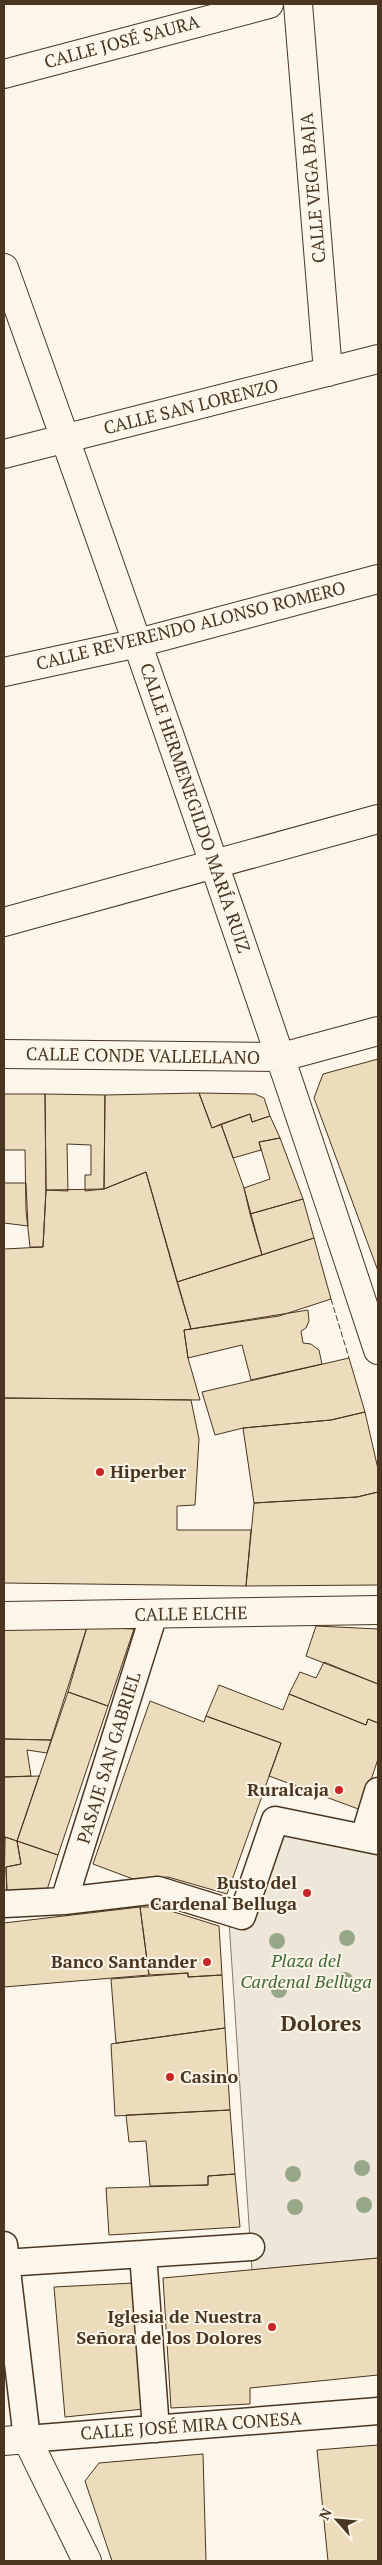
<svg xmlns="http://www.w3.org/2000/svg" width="382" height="2565" font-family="'PT Serif',serif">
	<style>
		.green { fill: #ede6d9; stroke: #887966 }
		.building { fill: #ecdcbc; stroke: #4a3520 }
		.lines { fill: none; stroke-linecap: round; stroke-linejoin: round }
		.pedestrian-casing { stroke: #4a3520; stroke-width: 29 }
		.minor-casing { stroke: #4a3520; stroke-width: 30 }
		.pedestrian { stroke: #fbf6e9; stroke-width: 26 }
		.minor { stroke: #fbf6e9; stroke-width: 28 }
		.fence { stroke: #4a3520; stroke-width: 1; stroke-dasharray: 6 2.5; stroke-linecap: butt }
		.tree { fill: #96a887 }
		.poi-dot { fill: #c62828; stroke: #fbf6e9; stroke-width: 2 }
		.labels { text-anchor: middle; stroke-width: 4; stroke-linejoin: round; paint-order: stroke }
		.street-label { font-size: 18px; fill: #4a3520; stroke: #fbf6e9 }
		.poi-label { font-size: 18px; font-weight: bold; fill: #4a3520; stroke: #fbf6e9; text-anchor: end }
		.park-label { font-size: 18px; font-style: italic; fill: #436837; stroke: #fbf6e9 }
		.district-label { font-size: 22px; font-weight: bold; fill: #4a3520; stroke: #fbf6e9 }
	</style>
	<rect width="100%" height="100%" fill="#fbf6e9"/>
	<path class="green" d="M280,1828L378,1849V2258L252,2270L229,1921Z"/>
	<path class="building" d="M378,1059V1271L314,1098L323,1074Z
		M199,1093L255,1094L264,1098L270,1116L252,1122L250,1114L212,1128Z
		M199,1093L212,1128L221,1124L244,1188L262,1255L177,1282L146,1172L104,1189L105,1095Z
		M4,1094H45L46,1190L43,1247H30L26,1211L25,1150H4Z
		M45,1094L105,1095L104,1189L85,1191V1175H91V1145L67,1144L68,1191L46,1190Z
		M250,1114L252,1122L270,1116L280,1138L259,1142L261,1150L233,1158L221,1124Z
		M280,1138L303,1199L250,1214L244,1188L270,1179L259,1142Z
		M146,1172L191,1329L184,1330L188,1358L200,1400L4,1398V1249L43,1247L46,1190L104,1189Z
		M4,1183H26L28,1226L4,1223Z
		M303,1199L314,1238L262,1255L250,1214Z
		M314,1238L331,1299L279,1316L191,1329L177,1282Z
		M308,1310L309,1321L306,1328L301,1331L303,1343L311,1344L319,1350L322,1364L251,1380L242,1345L188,1358L184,1330Z
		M349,1358L365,1412L331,1420L243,1428L215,1435L202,1392Z
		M4,1398L191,1400L199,1439L195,1505L177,1506V1530H251L246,1586L4,1583Z
		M365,1412L378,1469V1492L357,1497L254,1503L243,1428L331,1420Z
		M378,1492V1585L246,1586L254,1503L357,1497Z
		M316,1626L378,1629V1684L306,1656Z
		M87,1627L134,1629L108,1706L68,1692Z
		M87,1627L51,1740L4,1739V1629Z
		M324,1662L378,1684V1723L368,1719L366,1725L289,1694L300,1672L316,1678Z
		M219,1685L283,1710L289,1694L366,1725L368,1719L378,1723V1759L361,1810L269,1776L281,1743L206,1716Z
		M68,1692L108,1706L58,1855L17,1841Z
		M150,1701L204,1722L206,1716L281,1743L227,1894L168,1877L133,1879L93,1864Z
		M4,1739L51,1740L47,1753L27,1750L31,1776L4,1777V1796Z
		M39,1776L17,1841L5,1837L4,1845V1777Z
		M5,1837L17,1841L21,1864L6,1867L7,1893H4Z
		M17,1841L58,1855L47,1890L7,1893L6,1867L21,1864Z
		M140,1907H158L219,1926L222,1975L188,1977V1973L149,1975Z
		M140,1907L149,1975L4,1987V1923Z
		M188,1973V1977L222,1975L225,2028L116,2043L111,1979Z
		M225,2028L230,2110L115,2116L111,2044Z
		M230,2110L235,2174L208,2176V2185L150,2186L146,2141L129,2142L126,2115Z
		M235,2174L240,2227L109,2235L106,2188L208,2185V2176Z
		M378,2258V2375L250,2388V2404L171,2408L163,2278Z
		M134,2283L144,2409L65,2417L54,2287Z
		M378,2445V2561H328L317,2450Z
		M203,2454L206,2561H112L85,2481L99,2463Z"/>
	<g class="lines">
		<g class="pedestrian-casing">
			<path id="pedestrian" d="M364,1837L378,1791
				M64,1901L154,1614
				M4,1904L64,1901L158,1890L242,1916L275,1820L378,1841
				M4,2245L27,2439L378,2411
				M143,2254L156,2429
				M4,2263L251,2247"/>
		</g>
		<g class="minor-casing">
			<path id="minor" d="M298,4L328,372
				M4,74L269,4
				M4,268C133,627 259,988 378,1350
				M4,454L378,359
				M4,672L138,643L378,579
				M4,922L378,819
				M4,1054L282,1057L378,1031
				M4,1616L378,1610
				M4,2441L27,2439L87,2561"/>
		</g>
		<use href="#pedestrian" class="pedestrian"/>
		<use href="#minor" class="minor"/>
		<path class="fence" d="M331,1299L349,1358"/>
	</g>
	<g class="tree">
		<circle cx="347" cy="1938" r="8"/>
		<circle cx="277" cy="1941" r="8"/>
		<circle cx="345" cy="1980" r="8"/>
		<circle cx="279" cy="1990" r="8"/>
		<circle cx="362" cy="2168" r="8"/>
		<circle cx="293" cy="2174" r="8"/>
		<circle cx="364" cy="2205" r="8"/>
		<circle cx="295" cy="2207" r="8"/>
	</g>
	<g class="poi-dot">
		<circle cx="100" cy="1472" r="5"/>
		<circle cx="339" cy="1790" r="5"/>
		<circle cx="307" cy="1893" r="5"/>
		<circle cx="207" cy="1962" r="5"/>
		<circle cx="170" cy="2077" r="5"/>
		<circle cx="272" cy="2327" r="5"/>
	</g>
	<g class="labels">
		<g class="street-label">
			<text transform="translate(122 42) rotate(-15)" y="6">CALLE JOSÉ SAURA</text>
			<text transform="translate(313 188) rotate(-95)" y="6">CALLE VEGA BAJA</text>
			<text transform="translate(191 407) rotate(-14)" y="6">CALLE SAN LORENZO</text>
			<text transform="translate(191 626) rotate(-14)" y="6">CALLE REVERENDO ALONSO ROMERO</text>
			<text transform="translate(195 808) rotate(71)" y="6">CALLE HERMENEGILDO MARÍA RUIZ</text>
			<text transform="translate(143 1056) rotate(1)" y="6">CALLE CONDE VALLELLANO</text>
			<text transform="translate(191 1614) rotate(-1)" y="6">CALLE ELCHE</text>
			<text transform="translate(109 1758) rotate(-73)" y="6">PASAJE SAN GABRIEL</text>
			<text transform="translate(191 2426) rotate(-4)" y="6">CALLE JOSÉ MIRA CONESA</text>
		</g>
		<g class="poi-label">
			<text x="110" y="1478" text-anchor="start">Hiperber</text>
			<text x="329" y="1796">Ruralcaja</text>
			<text x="297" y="1889">Busto del<tspan x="297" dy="21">Cardenal Belluga</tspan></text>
			<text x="197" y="1968">Banco Santander</text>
			<text x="180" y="2083" text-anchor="start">Casino</text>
			<text x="262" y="2323">Iglesia de Nuestra<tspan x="262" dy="21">Señora de los Dolores</tspan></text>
		</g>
		<g class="park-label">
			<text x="306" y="1967">Plaza del<tspan x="306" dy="21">Cardenal Belluga</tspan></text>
		</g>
		<g class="district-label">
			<text x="321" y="2031">Dolores</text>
		</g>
	</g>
	<rect width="382" height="2565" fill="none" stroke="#4a3520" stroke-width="10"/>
	<g transform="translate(337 2520) rotate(297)" stroke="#fbf6e9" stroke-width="4" paint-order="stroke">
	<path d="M0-4L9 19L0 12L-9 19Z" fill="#4a3520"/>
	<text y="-8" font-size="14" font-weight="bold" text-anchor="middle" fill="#4a3520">N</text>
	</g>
</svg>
